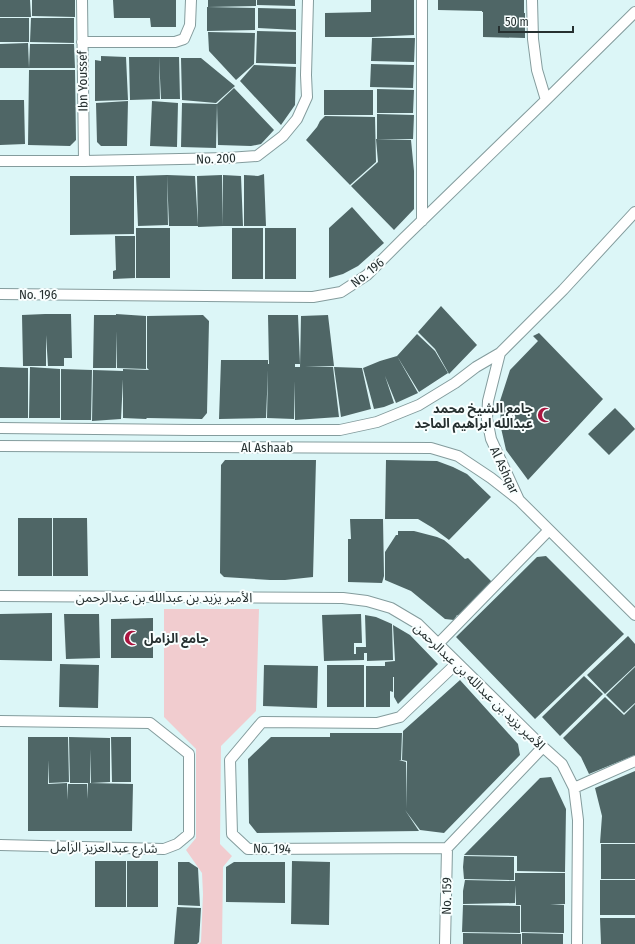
<svg xmlns="http://www.w3.org/2000/svg" width="635" height="944" font-family="'Fira Sans Condensed','Noto Sans Arabic',sans-serif">
	<style>
		.green { fill: #f1cccf }
		.building { fill: #4f6666 }
		.lines { fill: none; stroke-linecap: round; stroke-linejoin: round }
		.minor-casing { stroke: #849c9d; stroke-width: 12 }
		.minor { stroke: #fff; stroke-width: 10 }
		.labels { text-anchor: middle; stroke-width: 4; stroke-linejoin: round; paint-order: stroke }
		.street-label { font-size: 13px; fill: #263030; stroke: #f9ffff }
		.poi-label { font-size: 13px; font-weight: bold; fill: #263030; stroke: #f9ffff; text-anchor: end }
	</style>
	<rect width="100%" height="100%" fill="#dcf6f7"/>
	<path class="green" d="M164,609H259L256,711L221,746L220,844L232,856L223,867L222,944H199L201,942L203,894L202,873L186,850L196,838V749L164,717Z"/>
	<path class="building" d="M0,0H30L31,17H0Z
		M32,0H75V17L32,16Z
		M113,0H176V27H151L150,18H114Z
		M208,0H256V6L208,7Z
		M257,0H295V6L257,5Z
		M371,0H414V35L372,37H325V13L371,12Z
		M438,0H524V13H525V38L483,37V12H482V11L438,10Z
		M207,7L255,8V30L207,31Z
		M258,8L296,9V30L258,28Z
		M0,18H29V42H0Z
		M31,18H74V43L30,42Z
		M257,31L296,32V64L256,63Z
		M208,32L255,33L254,64L236,80L209,51Z
		M372,38H415L414,62L371,61Z
		M28,43L29,68H0V44Z
		M30,44H74L75,68H29Z
		M101,56L126,57L128,100L95,101V60L101,61Z
		M129,57H159L160,99L130,100Z
		M159,57H179L180,99H161Z
		M181,58H201L235,86L216,103L182,100Z
		M371,64L414,65L413,88L370,87Z
		M254,65L296,67L295,105L281,125L240,81Z
		M29,70H75L76,140L70,146L28,145Z
		M234,88L274,130L261,144L251,146L218,145L217,104Z
		M377,89L414,90L413,113H377Z
		M324,90H373V115H324Z
		M0,100H24L25,144L0,145Z
		M128,101L127,146H101L97,142L96,103Z
		M152,101L178,103L177,147L150,146Z
		M182,103L217,104L216,148L181,147Z
		M377,114L414,115L413,139H377Z
		M325,116L375,117L376,162L350,185L306,140L317,127L320,121Z
		M376,139L411,140L414,171V209L394,230L351,186L378,162Z
		M264,174L266,226H244V175L258,176Z
		M167,175L195,176L198,226H169Z
		M167,175L168,225L138,226L136,176Z
		M222,175L223,226L198,227L197,176Z
		M223,175L241,176L243,226H223Z
		M70,176H134V234L70,235Z
		M352,207L384,243L358,266L343,274L329,278V228Z
		M136,228H170V278H136Z
		M232,228H263V279H232Z
		M265,228H296V279H265Z
		M115,236H135V278L113,279V271L116,270Z
		M441,306L477,345L449,374L435,349L418,332Z
		M45,314H71L72,358H64V366H48L46,335V366H23L22,315Z
		M116,314L146,316V369L117,368V331L116,368H93L94,315H116Z
		M203,315L209,321L207,413L202,419L147,418L146,419L123,418V379L121,419L92,421L93,370L123,371V369L149,370L147,368V316Z
		M268,315H298L300,364H295V367H300L301,316L328,315L334,366L305,367H333L339,417L295,420V381L294,419L267,418L268,370L266,418L219,419L221,360H268V364H269Z
		M539,333L603,399L528,480L506,450L501,428L500,401L510,370L538,341L533,336Z
		M417,334L435,351L448,373L419,392L397,356Z
		M397,356L418,393L396,403L385,376L394,403L384,407L374,409L363,368L380,361Z
		M0,367L28,368V418H0Z
		M30,367L60,369V418H29Z
		M334,367L362,368L371,409L341,417Z
		M61,369L92,370L91,420H61Z
		M615,408L627,420L600,446L588,434Z
		M627,420L635,429L609,455L600,446Z
		M225,460H316L313,577L285,580H270L224,577L220,573L221,465Z
		M386,460L437,461L453,467L467,474L491,497L449,540L433,528L418,519H385Z
		M18,518H52V576H18Z
		M53,518H87L88,576H53Z
		M350,519H383L384,576L382,583L348,582V539H351Z
		M398,531H414L437,537L444,540L450,545L465,559L468,558L495,585L461,616L457,615L454,620L445,619L411,591L385,580V552L396,535H398Z
		M546,556L624,634L535,719L456,637L537,557Z
		M52,613V661L0,660V614Z
		M64,614H82V627V614H99L100,658L66,659Z
		M361,614L362,643H354V654H356V647H366L365,615L376,617L392,624L393,660L367,661V653H364V660L324,661L322,615Z
		M153,618V658H111V619Z
		M393,625L410,635L438,664L398,704L394,697V677H393V692L390,691V707H366V666H385V662L395,661Z
		M628,636L635,644V666L605,694L587,675Z
		M60,664L99,665L98,708L59,707Z
		M264,665L318,666L317,708L263,706Z
		M327,665H364V707H327Z
		M635,667V703L624,713L606,695Z
		M584,676L603,694L560,736L542,717Z
		M460,680L518,744L520,755L444,833L420,830L405,810L419,831L257,833L249,823L248,759L271,737H330V733H402L401,760H399L406,762V809L407,761L402,760L403,731Z
		M605,697L624,715L635,704V755L589,774L581,757L563,738Z
		M28,737H68L69,782L49,783L48,760V784L67,783L68,800V784H87V799L88,783L133,784L132,831H28Z
		M69,737L110,738V782L91,783L90,749V783H70Z
		M111,737H131V782H112Z
		M635,771V843H600L602,816L595,788Z
		M551,777L566,809L565,872L517,871V856L464,855L540,778Z
		M601,844H635V879H601Z
		M464,856L514,857V880L464,879L463,867Z
		M95,861H126V907H95Z
		M127,861H158V907H127Z
		M292,861L330,862L329,925L291,924Z
		M178,862H189L198,868L200,906L178,905Z
		M234,862H285V903L226,902V867Z
		M515,873H565V904L550,905H564V933L521,932V905H516V885L515,903L463,904V891L465,880L515,881Z
		M600,880H635V915H600Z
		M463,905L520,906V933L462,932Z
		M177,907L201,908L199,942L197,944H174Z
		M600,918H635V944H601Z
		M463,933L521,934V944H463Z
		M522,933L563,934V944H522Z"/>
	<g class="lines">
		<g class="minor-casing">
			<path id="minor" d="M82,0L84,161
				M532,0L533,39L537,70L546,100
				M82,42H175L184,39L190,25L191,0
				M0,161H84L228,158L257,156L283,136L297,119L307,97L306,75L308,0
				M635,212L563,290L500,353L488,401L487,419L491,439L519,500L635,615
				M422,221V0
				M0,294L313,297L341,292L367,275L404,238L546,100L635,12
				M0,428L190,430H340L377,422L419,405L455,383L476,367L500,353
				M0,446L431,448L458,456L491,478L519,500
				M0,596L343,598L367,601L391,608L418,624L543,747L562,764L574,788L578,820L577,944
				M438,644L549,530
				M457,663L400,717L377,723L262,722L230,760L232,834L248,849L447,848L543,747
				M0,721L150,723L189,754V834L177,844L164,849L0,845
				M574,788L635,761
				M445,944L447,848"/>
		</g>
		<use href="#minor" class="minor"/>
	</g>
	<defs>
		<g id="mosque-bare" transform="scale(1.2)"><path d="M3.5-4.9A6 6 0 1 0 3.5 4.9A5 5 0 1 1 3.5-4.9Z" fill="#ab1640" stroke="#f9ffff" stroke-width="2.5" paint-order="stroke"/></g>
	</defs>
	<g fill-rule="evenodd">
		<use href="#mosque-bare" x="545" y="415"/>
		<use href="#mosque-bare" x="132" y="638"/>
	</g>
	<g class="labels">
		<g class="street-label">
			<text transform="translate(82 81) rotate(-91)" y="5">Ibn Youssef</text>
			<text transform="translate(216 158) rotate(-2)" y="5">No. 200</text>
			<text transform="translate(367 272) rotate(-39)" y="5">No. 196</text>
			<text x="38" y="299">No. 196</text>
			<text x="267" y="452">Al Ashaab</text>
			<text transform="translate(505 470) rotate(65)" y="5">Al Ashqar</text>
			<text x="164" y="602">الأمير يزيد بن عبدالله بن عبدالرحمن</text>
			<text transform="translate(480 686) rotate(44)" y="5">الأمير يزيد بن عبدالله بن عبدالرحمن</text>
			<text transform="translate(104 847) rotate(1)" y="5">شارع عبدالعزيز الزامل</text>
			<text transform="translate(272 848) rotate(1)" y="5">No. 194</text>
			<text transform="translate(446 896) rotate(-89)" y="5">No. 159</text>
		</g>
		<g class="poi-label">
			<text x="533" y="413">جامع الشيخ محمد<tspan x="533" dy="15">عبدالله ابراهيم الماجد</tspan></text>
			<text x="144" y="643" text-anchor="start">جامع الزامل</text>
		</g>
	</g>
	<path d="M499 26v6h74v-6" fill="none" stroke="#263030" stroke-width="2"/>
	<text x="505" y="26" font-size="12" fill="#263030" stroke="#f9ffff" stroke-width="3" paint-order="stroke">50 m</text>
</svg>
